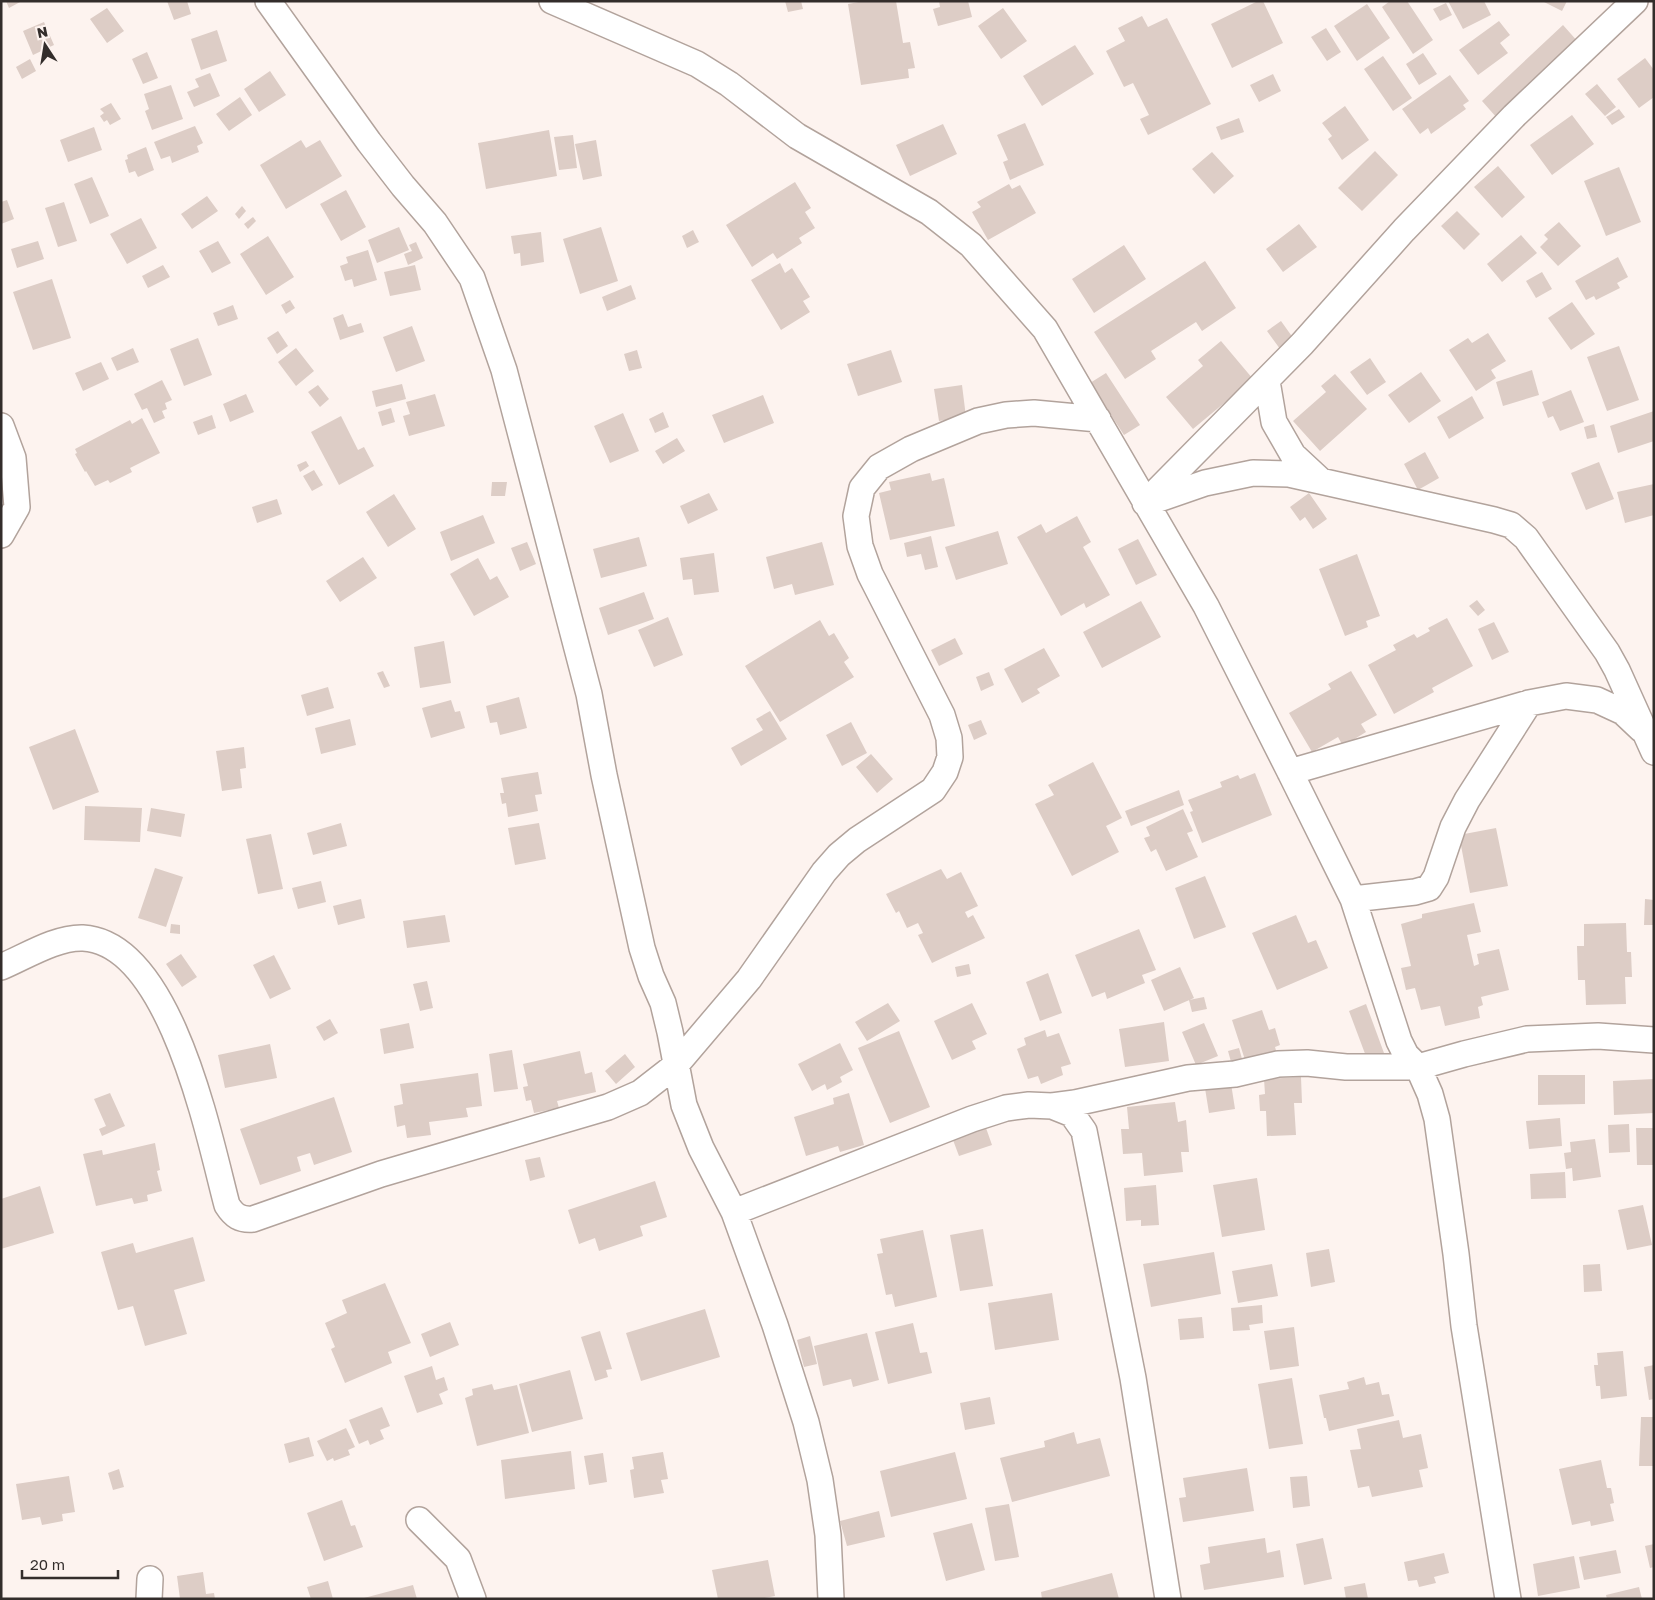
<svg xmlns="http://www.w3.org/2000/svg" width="1655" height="1600" font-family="'Golos Text',sans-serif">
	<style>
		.building { fill: #ddcdc6 }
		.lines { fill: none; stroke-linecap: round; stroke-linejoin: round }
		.minor-casing { stroke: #b2a39c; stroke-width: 28 }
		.minor { stroke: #fff; stroke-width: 25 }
	</style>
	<rect width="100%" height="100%" fill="#fdf3ef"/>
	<path class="building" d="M6,1H22L9,8Z
		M167,1H187L191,14L174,20Z
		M785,1H801L803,9L788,12Z
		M864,1H896L903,43L910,42L915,68L908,69L909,78L861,85L848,4Z
		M939,1H968L972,17L938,26L933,9L940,7Z
		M1258,1H1263L1283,43L1232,68L1211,24Z
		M1390,1H1407L1433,40L1413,54L1382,7Z
		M1448,1H1484L1491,15L1463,29Z
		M1542,1H1567L1562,11Z
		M1446,3L1452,15L1440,21L1433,9Z
		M1367,4L1390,38L1357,61L1334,26Z
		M107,8L124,31L107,43L90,19Z
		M1003,8L1027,41L1001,59L978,26Z
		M1142,16L1148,27L1167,18L1211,104L1148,135L1140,119L1149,115L1133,83L1124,87L1106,51L1125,41L1118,28Z
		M1499,21L1510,35L1500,43L1508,53L1478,75L1459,50Z
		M44,22L54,45L33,55L23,31Z
		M1563,25L1579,43L1497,118L1482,101Z
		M1326,28L1341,52L1327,61L1311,37Z
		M217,30L227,61L201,70L191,39Z
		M1075,45L1094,74L1042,106L1023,76Z
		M147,52L158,78L143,84L132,59Z
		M1423,53L1437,74L1419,85L1406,64Z
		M1383,56L1412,98L1393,111L1364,69Z
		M1645,58L1654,70V97L1639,108L1617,79Z
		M30,59L36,71L22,79L16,67Z
		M270,71L286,95L259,112L244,89Z
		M210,73L220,96L194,107L187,92L199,87L195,79Z
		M1273,74L1281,91L1259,102L1250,85Z
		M1450,75L1469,101L1463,105L1466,109L1431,134L1428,128L1420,134L1402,109Z
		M1597,84L1616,107L1605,116L1585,94Z
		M171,85L183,119L152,130L145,111L149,109L144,94Z
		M240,97L252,115L229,131L216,114Z
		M111,103L121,119L110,125L107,120L104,122L100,116L104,113L100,109Z
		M1345,106L1369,140L1342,160L1328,139L1332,136L1322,123Z
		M1619,109L1625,117L1612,125L1606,117Z
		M1572,115L1594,144L1552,175L1530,145Z
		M1239,118L1244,132L1221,140L1216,127Z
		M1025,123L1044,165L1010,180L1003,162L1008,160L997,135Z
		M943,124L957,154L910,176L896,145Z
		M195,126L203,143L197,146L199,152L172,163L170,156L161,159L154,142Z
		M94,127L102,150L68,162L60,140Z
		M549,130L557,176L486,189L478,143Z
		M573,135L577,168L559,170L554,137Z
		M301,140L306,148L320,140L342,176L286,209L260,165Z
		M596,140L602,176L583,180L575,144Z
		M146,147L154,170L138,177L135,171L129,173L125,160L128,159L127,155Z
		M1375,151L1398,175L1362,211L1338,188Z
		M1212,152L1234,176L1214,194L1192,169Z
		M1498,166L1525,197L1502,218L1474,187Z
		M1619,167L1641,222L1606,236L1584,181Z
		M92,177L109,216L90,224L74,184Z
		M795,182L811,208L805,212L815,228L799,238L802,243L777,259L773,253L752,267L726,225Z
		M1009,184L1012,189L1020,185L1036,213L988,240L972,212L981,207L977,202Z
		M346,190L366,227L341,241L320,204Z
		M207,196L218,211L192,229L181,214Z
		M7,200L14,219L1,224V202Z
		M64,202L77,241L58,247L45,208Z
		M242,206L246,211L239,219L235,214Z
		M1457,211L1480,234L1464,250L1441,226Z
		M253,217L256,221L248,229L244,224Z
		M141,218L157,248L127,264L110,234Z
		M1559,222L1581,246L1558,266L1540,247L1548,239L1544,235Z
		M1299,224L1317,247L1283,272L1266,249Z
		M399,227L409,250L377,263L368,240Z
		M601,227L618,281L580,294L563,239Z
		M693,230L699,242L687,248L682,236Z
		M541,232L544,262L521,266L520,253L514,254L511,236Z
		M1521,235L1537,253L1502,282L1487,264Z
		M268,236L294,277L266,295L240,254Z
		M38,241L44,259L17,268L11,249Z
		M218,241L231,263L212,273L199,251Z
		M416,242L423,258L408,265L404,254L412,251L409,245Z
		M1124,245L1146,279L1094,313L1072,279Z
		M368,250L377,280L354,287L352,279L345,281L340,266L348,263L346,257Z
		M1618,257L1628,277L1617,283L1620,288L1596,300L1594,296L1586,300L1575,281Z
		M1205,261L1236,308L1202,331L1196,322L1151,351L1156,359L1125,379L1094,332Z
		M780,263L785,273L792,268L810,297L803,301L810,312L781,330L751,280Z
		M163,265L170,277L148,288L142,276Z
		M415,265L421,290L390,296L384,272Z
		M1542,272L1552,289L1536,298L1526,281Z
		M52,279L71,338L33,350L13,292Z
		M631,285L636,299L607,311L602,297Z
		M290,300L295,308L286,314L281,305Z
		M1572,302L1595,334L1571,350L1548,318Z
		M233,305L238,319L218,326L213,313Z
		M343,314L348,327L361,323L364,332L340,340L333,318Z
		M1281,321L1296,342L1283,353L1267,331Z
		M412,326L425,361L396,372L383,337Z
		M278,331L288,346L277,354L267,338Z
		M1488,333L1506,361L1491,370L1496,378L1476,391L1449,350L1468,338L1472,343Z
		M198,338L212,375L184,386L170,349Z
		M1221,341L1253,379L1193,429L1166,397L1203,366L1198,360Z
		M1619,346L1639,400L1607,411L1587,357Z
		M133,348L139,362L117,371L111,358Z
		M296,348L314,371L296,386L278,362Z
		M637,350L642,368L629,371L624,354Z
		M891,350L902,382L858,396L847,364Z
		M1370,358L1386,382L1367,395L1350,372Z
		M101,362L109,379L83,391L75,373Z
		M1532,370L1539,395L1503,406L1496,382Z
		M1421,372L1441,401L1409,423L1388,395Z
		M1106,373L1140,425L1124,435L1090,383Z
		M1335,374L1367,409L1320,451L1293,421L1326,392L1321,386Z
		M162,380L172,400L165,403L167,409L162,411L165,418L154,423L147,408L142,410L134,394Z
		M402,384L406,399L376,407L372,391Z
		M318,385L329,399L320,407L308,392Z
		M962,385L966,417L939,421L934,389Z
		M1571,390L1584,422L1560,431L1553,416L1548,418L1542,402Z
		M246,394L254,412L230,422L223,404Z
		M435,394L445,426L409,436L403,416L410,414L406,402Z
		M763,395L774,423L724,443L712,415Z
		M1472,396L1484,418L1449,439L1437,417Z
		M391,408L395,422L382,426L378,412Z
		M1654,411V441L1618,453L1610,426Z
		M663,412L669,427L655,433L649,419Z
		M623,413L639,451L610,463L594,426Z
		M212,415L216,428L198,435L193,422Z
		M341,416L358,450L364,447L374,466L339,485L311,432Z
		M142,418L160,453L130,468L132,472L110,483L108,480L95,486L86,471L85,472L75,454L77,453L75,449L130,420L132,424Z
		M1594,424L1597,437L1587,439L1584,427Z
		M677,438L685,451L663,464L655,451Z
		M1425,452L1439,478L1418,490L1404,464Z
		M306,461L309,466L300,472L297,465Z
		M1599,462L1614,499L1586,510L1571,473Z
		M314,470L323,485L312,491L303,476Z
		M930,473L932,481L944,478L955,526L890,540L879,493L891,490L889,482Z
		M492,482H507L505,496H491Z
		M1654,484V515L1625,523L1617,492Z
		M709,493L718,510L688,524L680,506Z
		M1309,493L1327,519L1313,529L1305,517L1300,521L1290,507Z
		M394,494L416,529L388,547L366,512Z
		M277,499L282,514L257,523L252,507Z
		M483,515L495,543L451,561L440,532Z
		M1077,516L1091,542L1083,547L1110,595L1086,608L1084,603L1061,616L1017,537L1041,524L1046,533Z
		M998,531L1008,564L956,580L945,547Z
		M931,536L938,567L925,570L921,554L907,557L904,543Z
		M639,537L647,566L601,578L593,549Z
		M1138,539L1157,575L1136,585L1118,549Z
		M527,542L536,564L520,571L511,548Z
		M822,542L834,585L795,595L792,584L774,589L766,557Z
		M714,553L719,592L694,595L692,579L683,580L680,558Z
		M1357,554L1380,616L1366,621L1368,627L1345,636L1319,569Z
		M363,557L377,578L340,602L326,581Z
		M478,558L490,580L497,576L509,597L474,616L450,574Z
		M644,592L654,619L608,635L599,608Z
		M1477,600L1485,610L1478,616L1469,606Z
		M1141,601L1161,637L1102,668L1083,632Z
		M668,617L683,655L654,667L638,630Z
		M1447,618L1473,666L1432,688L1434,692L1394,714L1368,665L1396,650L1393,645L1414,634L1417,638L1430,631L1428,628Z
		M820,620L829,636L834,633L849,658L844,662L854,677L780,722L745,666Z
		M1494,622L1509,652L1492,660L1478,629Z
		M955,638L963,654L939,666L931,650Z
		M444,641L451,683L420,688L414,647Z
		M1044,648L1060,676L1037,689L1040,693L1022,703L1004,669Z
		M383,671L390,686L384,688L377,673Z
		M1351,671L1377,715L1361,724L1366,732L1343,746L1338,737L1312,752L1289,713L1331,689L1328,684Z
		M989,672L994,685L981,691L976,677Z
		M328,687L334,708L307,716L301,695Z
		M519,697L527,728L500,735L497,722L490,723L486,706Z
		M451,700L455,712L460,711L465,728L431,738L422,708Z
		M770,711L787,739L741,766L731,748L763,730L756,719Z
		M350,719L356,745L321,754L315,728Z
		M981,720L987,734L974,740L968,725Z
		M851,722L867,753L842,766L826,735Z
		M75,729L99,792L53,810L29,747Z
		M244,747L246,768L240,769L242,788L222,791L216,751Z
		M871,754L893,779L877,793L856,767Z
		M1093,762L1122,818L1106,826L1119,852L1072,876L1035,804L1054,795L1048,785Z
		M538,772L542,794L535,795L538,811L508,817L506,803L502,804L500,793H504L501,778Z
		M1255,773L1272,815L1202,843L1190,812L1193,811L1188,800L1222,787L1220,782L1238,775L1240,779Z
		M1179,790L1184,805L1131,826L1125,811Z
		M85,806L142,808L140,842L84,840Z
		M151,808L185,814L181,837L147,831Z
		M1183,809L1193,831L1187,833L1198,857L1166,871L1156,849L1151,852L1144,838L1150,836L1146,827Z
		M341,823L347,846L313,855L307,833Z
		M539,823L546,859L515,865L508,828Z
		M1496,828L1508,886L1470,893L1459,835Z
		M271,834L283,889L258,894L246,839Z
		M155,868L183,877L166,927L138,918Z
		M941,869L947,879L961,872L978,906L965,912L968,918L973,915L985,938L932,963L918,935L923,933L918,923L907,928L899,911L896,913L886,894Z
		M1205,876L1226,927L1194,939L1175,888Z
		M321,881L326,902L298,909L292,888Z
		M361,899L365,918L338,925L333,906Z
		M1645,899L1654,900V925H1644Z
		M1474,903L1481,932L1467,935L1474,966L1479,964L1477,954L1499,949L1509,990L1481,997L1483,1005L1478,1007L1480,1018L1445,1026L1440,1006L1421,1010L1415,988L1406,990L1401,968L1411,966L1401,924L1422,918V914Z
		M445,915L450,942L407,948L403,921Z
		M1296,915L1308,943L1316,940L1328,968L1277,990L1252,933Z
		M1626,923L1627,952H1631L1632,977H1625L1626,1004L1586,1005L1585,980H1578L1577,946H1584V924Z
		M171,924L180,925V934L170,933Z
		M1139,929L1156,970L1142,975L1145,983L1107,999L1105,992L1092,997L1075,955Z
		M181,954L197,977L182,987L166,964Z
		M274,955L291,989L270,999L253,965Z
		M969,964L971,974L957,977L955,967Z
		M1180,967L1194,998L1164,1011L1151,980Z
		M1048,973L1062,1013L1040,1021L1026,982Z
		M427,981L433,1008L420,1011L413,984Z
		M1204,997L1207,1009L1192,1012L1189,1000Z
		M888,1003L900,1021L867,1041L855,1022Z
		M972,1003L987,1034L972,1041L976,1049L952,1060L934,1021Z
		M1366,1004L1384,1053L1367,1059L1349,1011Z
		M1262,1010L1269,1030L1275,1028L1280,1045L1275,1047L1278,1057L1247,1066L1232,1020Z
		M330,1019L338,1033L324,1041L316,1027Z
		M1164,1022L1169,1061L1125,1067L1119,1029Z
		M409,1023L414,1048L384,1054L380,1029Z
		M1204,1023L1218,1056L1196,1065L1182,1032Z
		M1045,1030L1047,1037L1059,1033L1071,1064L1061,1067L1063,1075L1041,1084L1038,1076L1028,1079L1017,1049L1026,1045L1024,1038Z
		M899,1031L930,1107L890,1123L858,1048Z
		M840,1043L853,1070L840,1077L842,1082L827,1090L825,1084L812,1091L798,1064Z
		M270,1044L277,1078L225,1088L218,1055Z
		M1239,1048L1244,1066L1233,1069L1228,1051Z
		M512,1050L518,1089L494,1092L489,1054Z
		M580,1051L585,1074L592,1072L596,1092L557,1101L559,1108L534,1113L531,1100L526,1101L523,1087L528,1086L523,1064Z
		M625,1054L635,1067L616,1084L605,1071Z
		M478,1073L482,1106L466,1108L468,1117L429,1122L431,1135L407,1138L405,1125L397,1127L394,1106L403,1104L400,1084Z
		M1538,1075H1585V1104L1538,1105Z
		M1230,1077L1235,1109L1209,1113L1204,1082Z
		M1301,1077L1302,1103H1294L1296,1135L1267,1136L1266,1111H1260L1259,1095L1265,1094L1264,1079Z
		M1654,1079V1113L1614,1115L1613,1081Z
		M110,1093L125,1126L102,1136L99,1129L106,1126L94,1099Z
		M849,1093L864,1145L840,1152L838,1146L806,1156L794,1117L834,1104L833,1098Z
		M334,1097L352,1152L314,1165L310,1153L297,1157L301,1171L260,1185L240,1129Z
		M1175,1102L1178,1122L1186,1120L1189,1152H1181L1183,1172L1144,1176L1142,1153L1123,1154L1121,1129H1129L1127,1107Z
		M1560,1118L1562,1146L1529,1149L1526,1121Z
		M1629,1124L1630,1152L1609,1153L1608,1125Z
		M986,1128L992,1145L959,1156L953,1140Z
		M1636,1128H1654V1165H1637Z
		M1595,1139L1601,1177L1573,1181L1572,1168L1566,1169L1564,1153L1571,1152L1570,1142Z
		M155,1143L160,1170L157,1171L162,1191L147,1195L148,1201L134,1204L132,1198L96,1206L83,1154L102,1150L103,1155Z
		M540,1157L545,1177L530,1181L525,1160Z
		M1565,1172L1566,1198L1531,1199L1530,1174Z
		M1257,1178L1265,1230L1222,1237L1213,1185Z
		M655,1181L667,1217L640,1226L643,1236L599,1251L595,1238L579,1244L568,1210Z
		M1156,1185L1159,1225L1141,1226V1220L1126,1221L1124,1188Z
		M40,1186L54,1233L1,1249V1199Z
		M1643,1205L1652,1245L1627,1250L1618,1210Z
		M983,1229L993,1286L960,1291L950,1235Z
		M923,1230L937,1297L895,1307L892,1294L886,1295L877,1254L883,1253L880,1239Z
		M193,1237L205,1281L174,1290L187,1334L145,1346L133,1306L118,1310L101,1252L133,1243L136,1253Z
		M1329,1249L1335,1282L1311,1287L1306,1253Z
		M1214,1252L1221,1294L1151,1307L1143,1264Z
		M1272,1264L1278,1296L1238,1303L1232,1271Z
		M1600,1264L1602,1291L1584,1292L1583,1265Z
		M385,1283L411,1343L388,1352L392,1363L345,1383L331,1349L335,1347L325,1323L347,1313L342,1300Z
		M1052,1293L1059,1340L995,1350L988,1303Z
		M1262,1305L1263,1323L1249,1325L1250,1330L1233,1331L1231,1308Z
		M705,1309L720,1357L641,1381L626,1333Z
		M1202,1317L1204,1338L1180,1340L1178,1319Z
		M450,1322L459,1345L430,1357L421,1334Z
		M913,1323L920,1353L927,1352L932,1373L888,1384L875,1332Z
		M1294,1327L1299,1366L1270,1370L1264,1331Z
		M600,1331L612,1369L606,1370L608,1377L595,1381L581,1337Z
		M867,1333L879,1380L853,1387L851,1379L823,1386L814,1346Z
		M810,1336L817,1364L804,1367L797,1340Z
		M1623,1351L1627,1396L1601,1399L1600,1386H1596L1594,1365H1598L1597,1353Z
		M1654,1365V1399L1649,1400L1644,1367Z
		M432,1366L436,1380L444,1377L448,1390L439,1394L443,1404L417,1413L404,1376Z
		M570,1370L583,1419L532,1432L519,1384Z
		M1364,1377L1366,1385L1379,1382L1382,1395L1389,1394L1394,1416L1329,1431L1326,1418H1324L1319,1395L1349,1389L1347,1382Z
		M1292,1378L1303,1444L1269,1449L1258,1384Z
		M492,1384L494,1390L517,1385L529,1433L477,1446L465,1398L473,1395L472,1389Z
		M990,1397L995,1424L965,1430L960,1403Z
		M382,1407L390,1426L380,1430L384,1439L370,1445L368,1440L359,1444L349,1420Z
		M1641,1417H1654V1466H1639Z
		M1399,1420L1403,1438L1421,1434L1428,1468L1419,1470L1423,1487L1372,1497L1369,1486L1358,1488L1350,1450L1361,1449L1357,1429Z
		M346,1428L355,1447L348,1450L350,1455L334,1461L333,1458L327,1461L317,1441Z
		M1074,1432L1077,1444L1100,1438L1110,1476L1012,1502L1000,1458L1045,1447L1044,1441Z
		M309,1437L314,1456L289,1463L284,1444Z
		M571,1451L575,1489L505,1499L501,1460Z
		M663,1452L668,1479L661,1480L664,1493L634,1498L630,1470L634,1469L632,1457Z
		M955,1452L967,1499L891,1517L880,1471Z
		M603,1453L607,1482L589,1485L584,1456Z
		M1601,1460L1607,1488H1611L1614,1503L1610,1504L1614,1521L1591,1526L1590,1521L1572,1525L1559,1469Z
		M1247,1468L1254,1511L1183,1522L1179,1498L1186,1497L1183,1478Z
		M119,1469L124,1487L113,1490L108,1473Z
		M69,1476L75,1512L62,1514L63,1521L42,1525L40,1517L22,1520L16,1484Z
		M1307,1476L1310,1506L1293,1508L1290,1477Z
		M342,1500L351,1526L355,1525L363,1547L324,1561L307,1513Z
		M1009,1504L1019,1557L995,1561L985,1508Z
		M879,1511L885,1537L847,1546L840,1521Z
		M972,1523L985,1570L946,1581L933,1533Z
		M1265,1538L1267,1553L1280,1550L1284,1577L1204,1590L1200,1565L1210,1563L1208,1547Z
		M1323,1538L1332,1579L1304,1585L1296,1544Z
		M1654,1544V1567L1650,1568L1645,1546Z
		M1616,1550L1621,1573L1584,1580L1579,1557Z
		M1444,1553L1449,1573L1434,1577L1436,1583L1419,1587L1417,1580L1408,1581L1404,1562Z
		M1574,1556L1580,1588L1538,1596L1533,1564Z
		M768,1560L775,1596L759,1599H718L712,1570Z
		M203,1572L206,1594L214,1593L215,1599H180L177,1576Z
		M1112,1573L1119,1599H1042L1041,1592Z
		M328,1581L333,1599H311L307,1587Z
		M1365,1583L1368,1599H1346L1344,1587Z
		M413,1585L417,1599H364V1598Z
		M1639,1587L1642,1599H1607L1606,1595Z"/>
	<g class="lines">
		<g class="minor-casing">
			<path id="minor" d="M268,1L369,142L403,186L435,223L472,278L504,370L589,694L604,775L642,948L651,976L663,1003L670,1032L684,1105L701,1148L734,1212L775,1325L806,1422L820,1480L828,1535L831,1599
				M552,1L697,64L729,84L797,136L929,212L971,245L1045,329L1206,606L1290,772L1353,899L1399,1041L1406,1055L1418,1067L1430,1094L1437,1119L1456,1254L1464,1326L1508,1599
				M1267,381L1274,422L1293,455L1321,481
				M1,426L13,458L17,507L1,535
				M1150,502L1205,483L1253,473L1289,474L1494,520L1511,525L1526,538L1607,652L1617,670L1654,752
				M1145,503L1302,344L1404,230L1514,116L1635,1
				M1290,772L1529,703L1566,696L1597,700L1623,712L1641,729
				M1353,899L1415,892L1429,888L1436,877L1453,827L1467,800L1529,703
				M1,967C25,957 56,937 83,938C171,943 209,1137 227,1205C234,1216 240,1220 253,1219L381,1174L608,1107L640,1093L676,1065L749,979L824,872L839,855L857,840L933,790L945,772L950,757L949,738L942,715L870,574L860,546L856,516L862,488L879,467L911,449L978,421L1006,415L1034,413L1098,419
				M1052,1106L1075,1103L1188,1078L1235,1074L1278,1064L1307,1063L1346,1067H1418L1464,1054L1527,1039L1598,1036L1654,1040
				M734,1212L972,1119L1006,1108L1029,1105L1052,1106L1072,1114L1084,1131L1133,1378L1168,1599
				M419,1520L458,1559L473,1599
				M149,1599L150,1579"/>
		</g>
		<use href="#minor" class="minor"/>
	</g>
	<rect width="1655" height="1600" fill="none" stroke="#332d2b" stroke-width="5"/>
	<g transform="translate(45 45) rotate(348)" stroke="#fdf3ef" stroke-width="4" paint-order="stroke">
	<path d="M0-4L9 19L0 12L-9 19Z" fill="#332d2b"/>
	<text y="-8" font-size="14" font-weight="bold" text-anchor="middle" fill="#332d2b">N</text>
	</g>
	<path d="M22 1570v8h96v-8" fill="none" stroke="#332d2b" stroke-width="2.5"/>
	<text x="30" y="1570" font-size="15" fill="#332d2b" stroke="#fdf3ef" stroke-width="4" paint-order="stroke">20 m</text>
</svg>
